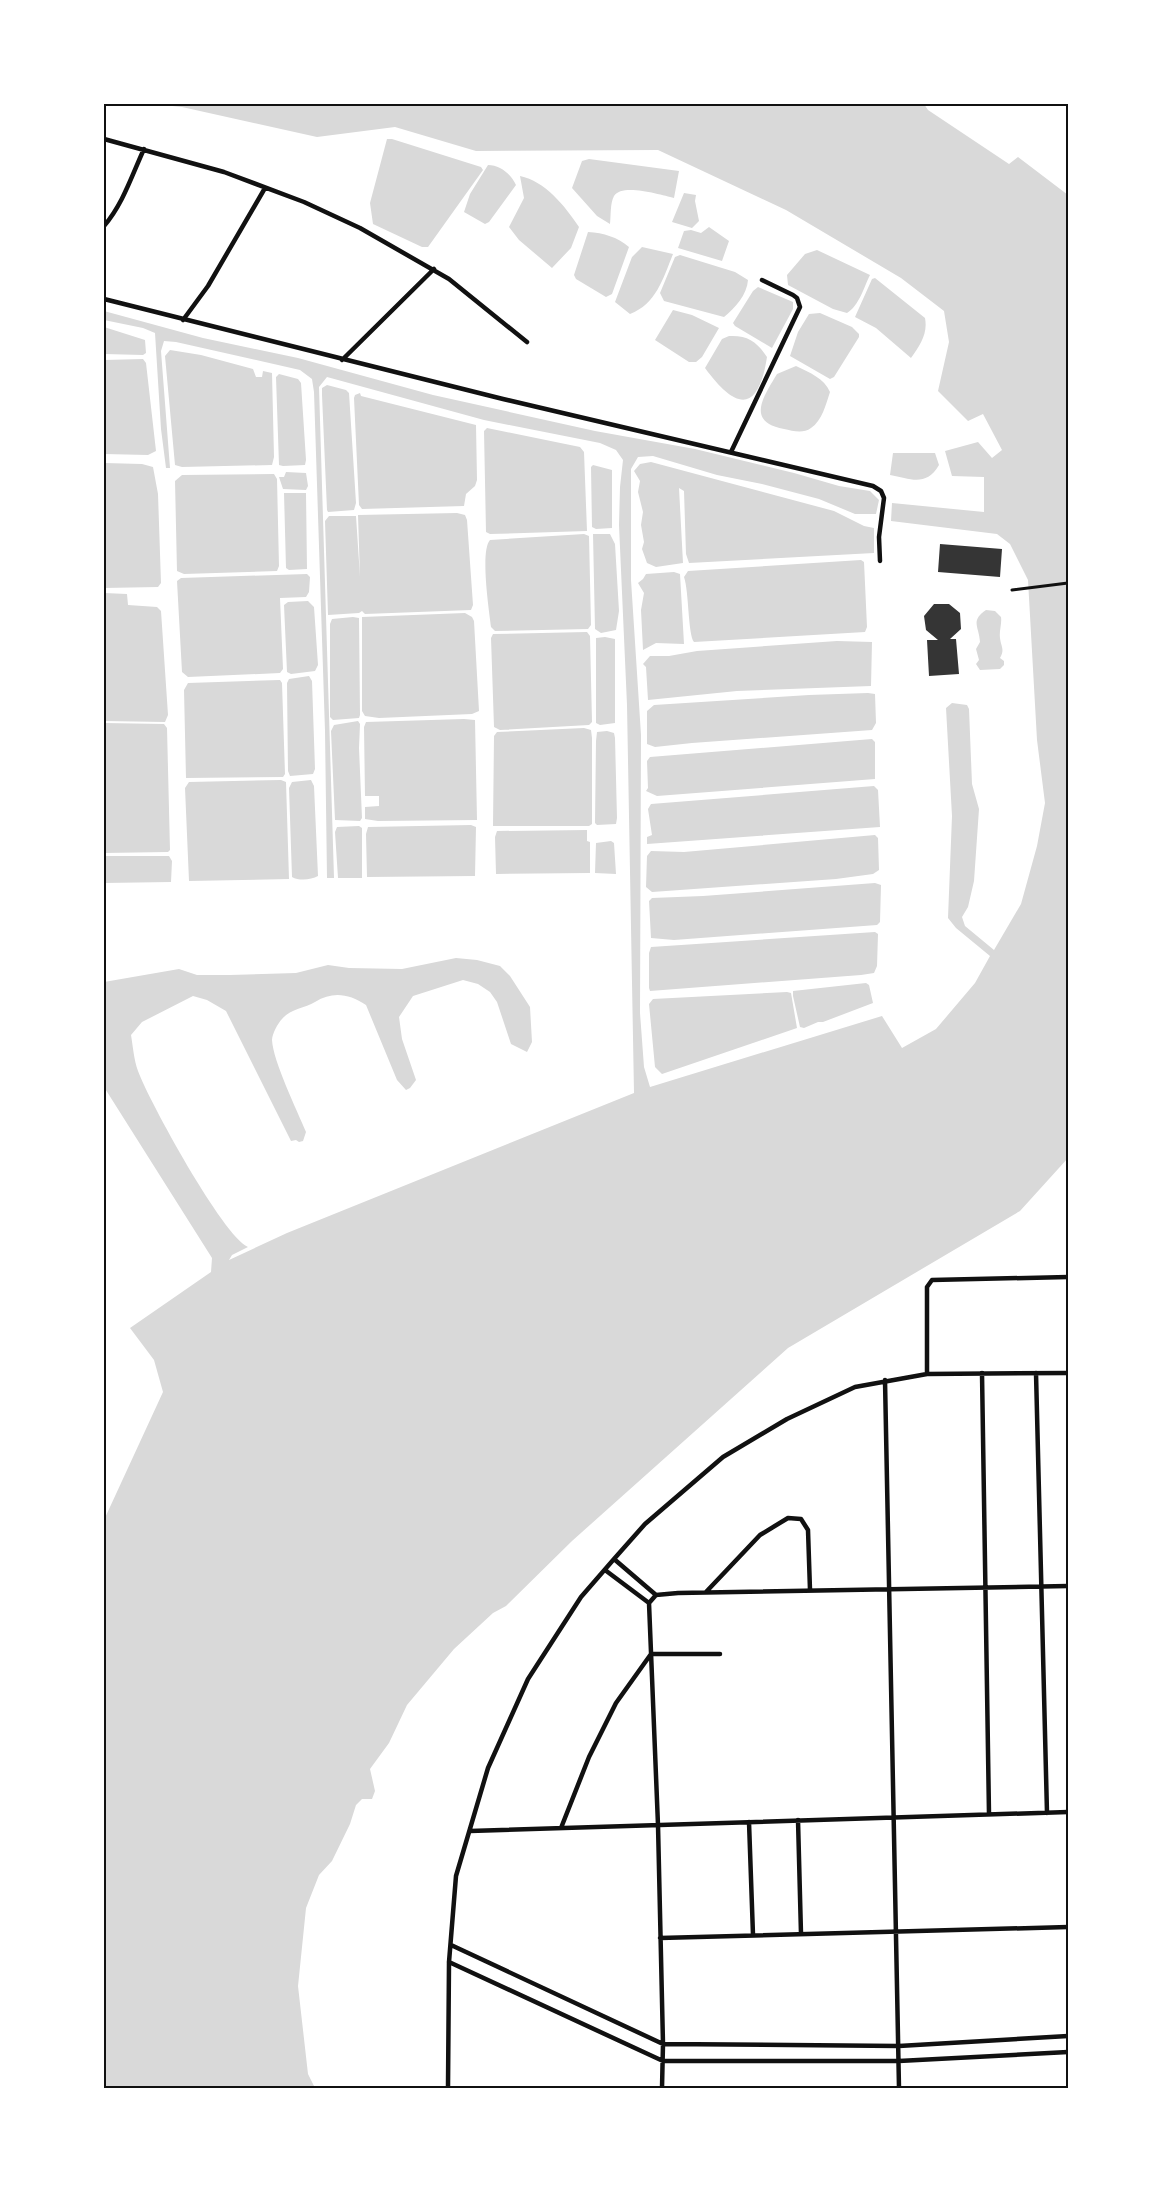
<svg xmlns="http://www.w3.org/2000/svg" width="1172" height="2192" font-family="'PT Serif',serif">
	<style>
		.water { fill: #d9d9d9 }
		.building { fill: #353535 }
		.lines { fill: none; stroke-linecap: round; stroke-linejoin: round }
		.pedestrian { stroke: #111; stroke-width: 3 }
		.minor { stroke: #111; stroke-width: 4.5 }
		.neatline { fill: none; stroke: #111; stroke-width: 2 }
	</style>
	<rect width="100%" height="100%" fill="#fff"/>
	<path class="water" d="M152,104H924L928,110L1009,164L1018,157L1068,195V1158L1020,1211L788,1348L572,1541L506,1606L493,1613L454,1649L407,1705L389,1743L370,1769L375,1791L372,1799H362L356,1805L350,1824L332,1861L319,1875L306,1908L298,1986L308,2074L315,2088H104V1520L163,1392L154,1360L130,1328L211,1272L212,1258L104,1087V982L179,969L197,975H230L296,973L328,965L349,968L402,969L456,958L477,960L500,966L510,976L530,1007L532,1042L527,1052L511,1044L497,1002L490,992L478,984L463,980L413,996L399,1017L402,1039L416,1080L410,1088L406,1090L397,1080L366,1005C349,994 333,991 315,1002C305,1008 290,1009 282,1019C278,1023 272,1034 272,1040C273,1061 297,1110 306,1132L303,1141L299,1142L296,1140L291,1141L226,1011L207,1000L193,996L142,1022L131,1035C133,1047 134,1060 138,1071C149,1101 223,1236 248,1247L232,1255L229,1260L287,1233L634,1093L627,705L619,525L620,487L623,460L616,450L600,443L484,420L327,377L319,387L334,878H327L325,731L314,392L312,379L300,370L176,342L164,341L161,351L170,468H166L161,429L155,333L143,328L104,320V311L203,338L298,358L433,395L595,431L695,449L794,473L839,486L870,491L879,500L876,514H855L819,499L762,484L717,475L653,456L638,457L631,469V580L641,735L640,1013L644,1067L650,1087L882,1016L902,1048L936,1029L975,983L990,956L956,928L948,918L952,816L946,708L952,703L967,705L969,709L972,784L979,809L974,881L968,907L962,917L965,926L994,950L1021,904L1037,846L1045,803L1037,740L1028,580L1010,544L997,534L891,521L892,503L984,512V477L952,476L945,451L978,442L992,458L1002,450L983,414L968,421L938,391L949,342L944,311L901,278L786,210L658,150L476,151L395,127L317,137L182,107Z
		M387,139H392L481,167L483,170L428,247H422L373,224L370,203Z
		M589,159L679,171L674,198C661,195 622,183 614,196C610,203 611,216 610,224L597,216L572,188L582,161Z
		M488,165C500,165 511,174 516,185L489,222L485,224L464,212L470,194Z
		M520,176C545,181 565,206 579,227L571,248L552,268L519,240L509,227L524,198Z
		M684,193L696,195L695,201L699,221L692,228L672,222Z
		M709,227L729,241L722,261L678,248L684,231L691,230L701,233Z
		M588,232C604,233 617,237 629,247L612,294L606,297L576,279L574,275Z
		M642,247L673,254C663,279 656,304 630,314L615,302L632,257Z
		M817,250L870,275C864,287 859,306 847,313L833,309L788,285L787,275L805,254Z
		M680,255L735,272L748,280C747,295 735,308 724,317L664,301L660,293L675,257Z
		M875,278L925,318C928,334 920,345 911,358L876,328L855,317L872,279Z
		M758,287L793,302V309L772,348L735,326L733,323L753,291Z
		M673,310L692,315L719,328L702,357L696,362H689L655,340Z
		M820,313L852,327L859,334V337L834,377L830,379L790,356L798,332L809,314Z
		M104,327L145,340L146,353L143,355L104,354Z
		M729,336C748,335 757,342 767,357C758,415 735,409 705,368L722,339Z
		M170,350L201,355L253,369L256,377H262L263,371L272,373L274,457L272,465L182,467L175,465L165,356Z
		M143,359L146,363L156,451L148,455L104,454V360Z
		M796,366C810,373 824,378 830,392C826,404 822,421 811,428C803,434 793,431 784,429C745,422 764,396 777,374Z
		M279,374L298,379L301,383L306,460L305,465L283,466L279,465L276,377Z
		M327,385L346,390L349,393L356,503L354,510L328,512L327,510L322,395V388Z
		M360,393L361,396L476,425L477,480L475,486L466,494L464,506L362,509L359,505L354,398L355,395Z
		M487,428L580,447L584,452L587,531L490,534L486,532L484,431Z
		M893,453H935L939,465C926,487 911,479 890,475Z
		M651,462L834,511L864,526L874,528V553L689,563L686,554L684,491L679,488L683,563L656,567L647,563L642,549L644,542L641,525L643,512L638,492L640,481L634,471L640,464Z
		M104,463L142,464L153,467L158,494L161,583L158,587L104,588Z
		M593,465L612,470V528L596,529L592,527L591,467Z
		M286,472L306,473L308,486L306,490L283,489L279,477H284Z
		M274,474L277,479L279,566L277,571L184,574L177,571L175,481L182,475Z
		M284,493H306L307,569L289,570L286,568Z
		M457,513L465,515L467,520L473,605L471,610L365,614L362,611L359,613L328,615L325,521L329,516H356L360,577L358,515Z
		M584,534L589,536L591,625L588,629L495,631L491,627C489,610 480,551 490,540Z
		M593,534H610L615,544L619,611L616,630L601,633L595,629Z
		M861,560L864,562L867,627L865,632L694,642C688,635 689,591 684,577L688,571Z
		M674,572L680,574L684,644L656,643L643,650L641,610L644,593L638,583L643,579L646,574Z
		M307,574L310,577L309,592L306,597L280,598L283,669L280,673L188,677L182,672L177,581L181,578Z
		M104,593L127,594L128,605L157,607L161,611L168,715L165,722L104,721Z
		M308,601L314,607L318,665L315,671L291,674L287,672L284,605L288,602Z
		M986,610L995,611L1001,617C1002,624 999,631 1000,638C1001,647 1005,649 1000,658L1004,661V665L1000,669L980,670L976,664L979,660L976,649L980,642C979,626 970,621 986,610Z
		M465,613L472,617L474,621L479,711L472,714L379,718L365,716L362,711V617Z
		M353,617L359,618L360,715L359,718L333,720L330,717V624L332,619Z
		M587,632L590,636L592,722L589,725L500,730L494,727L491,638L493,634Z
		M605,637L615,639V723L600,725L596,723V638Z
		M837,641L872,642L871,686L737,691L648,700L646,667L643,664L650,656H669L697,651Z
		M309,676L312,681L315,769L313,774L290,776L288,771L287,683L289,679Z
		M280,680L282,683L285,774L283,777L186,778L184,690L188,683Z
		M868,693L875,694L876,723L872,730L692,743L655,747L647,744V711L654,705L809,695Z
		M464,719L475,720L477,820L378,821L365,819V807L379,806V796H365L364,727L366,722Z
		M358,721L360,724L359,748L362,818L360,821L335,820L331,731L334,725Z
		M104,723L164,724L167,728L170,850L168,852L104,853Z
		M584,728L591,730L592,738V824L589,826H493L494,736L497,732Z
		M607,731L614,733L615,738L617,818L616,824L597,825L595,823L596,741L597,732Z
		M872,739L875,742V779L657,796L646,791L648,788L647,761L650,757Z
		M281,780L286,782L289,879L189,881L185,788L189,782Z
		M311,780L314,786L318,876C311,880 299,881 292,877L289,788L292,782Z
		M874,786L878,790L880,827L647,844V837L652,835L648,809L651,804Z
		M471,825L476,827L475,876L367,877L366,834L368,827Z
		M359,826L362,828V878H338L335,832L337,827Z
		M587,830V841L590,842V873L496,874L495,837L497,831Z
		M875,835L878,838L879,870L873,874L836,879L652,892L646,887L647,856L651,851L684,852Z
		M611,841L614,843L616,874L595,873L596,843Z
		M104,856H169L172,861L171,882L104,883Z
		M875,883L881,885L880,922L877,925L674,940L651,938L649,901L652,898L703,896Z
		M875,932L878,934L877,966L874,973L861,975L650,991L649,988V953L651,947Z
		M866,983L869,985L873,1003L823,1022H818L804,1028L800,1027L793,996V991Z
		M787,992L791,993L797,1028L662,1074L655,1067L649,1004L653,999Z"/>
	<path class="building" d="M940,544L1002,549L1000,577L938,572Z
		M934,604H949L960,613L961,629L950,639H956L959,674L929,676L927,640H938L926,630L924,616Z"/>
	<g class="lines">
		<path class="pedestrian" d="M1012,590L1068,583"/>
		<path class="minor" d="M104,139L224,172L304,202L360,228L449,279L527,342
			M104,226C123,204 132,175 144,149
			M104,299L503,399L873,486L881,491L884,498L879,537L880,561
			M183,320L208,286L265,188
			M342,360L434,269
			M731,452L800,307L797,298L793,295L762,280
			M982,1373L989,1814
			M1036,1373L1047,1813
			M927,1374V1287L932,1280L1068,1277
			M885,1380L899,2088
			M614,1559L656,1595
			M605,1570L649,1603
			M706,1592L760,1535L788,1518L801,1519L808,1530L810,1590
			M649,1603L658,1825L663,2044L662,2088
			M649,1603L656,1595L678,1593L1068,1586
			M798,1820L801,1934
			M749,1822L753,1935
			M561,1828L589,1757L616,1703L651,1654H720
			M470,1831L1068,1812
			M660,1938L1068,1927
			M451,1945L663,2044L899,2046L1068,2036
			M449,1962L663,2061H899L1068,2052
			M448,2088L449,1962L456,1876L488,1768L528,1679L581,1597L614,1559L645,1524L723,1457L787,1419L855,1387L927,1374L1068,1373"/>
	</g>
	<rect width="1172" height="2192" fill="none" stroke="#ffffff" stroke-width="210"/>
	<rect x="105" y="105" width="962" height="1982" class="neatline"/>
</svg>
